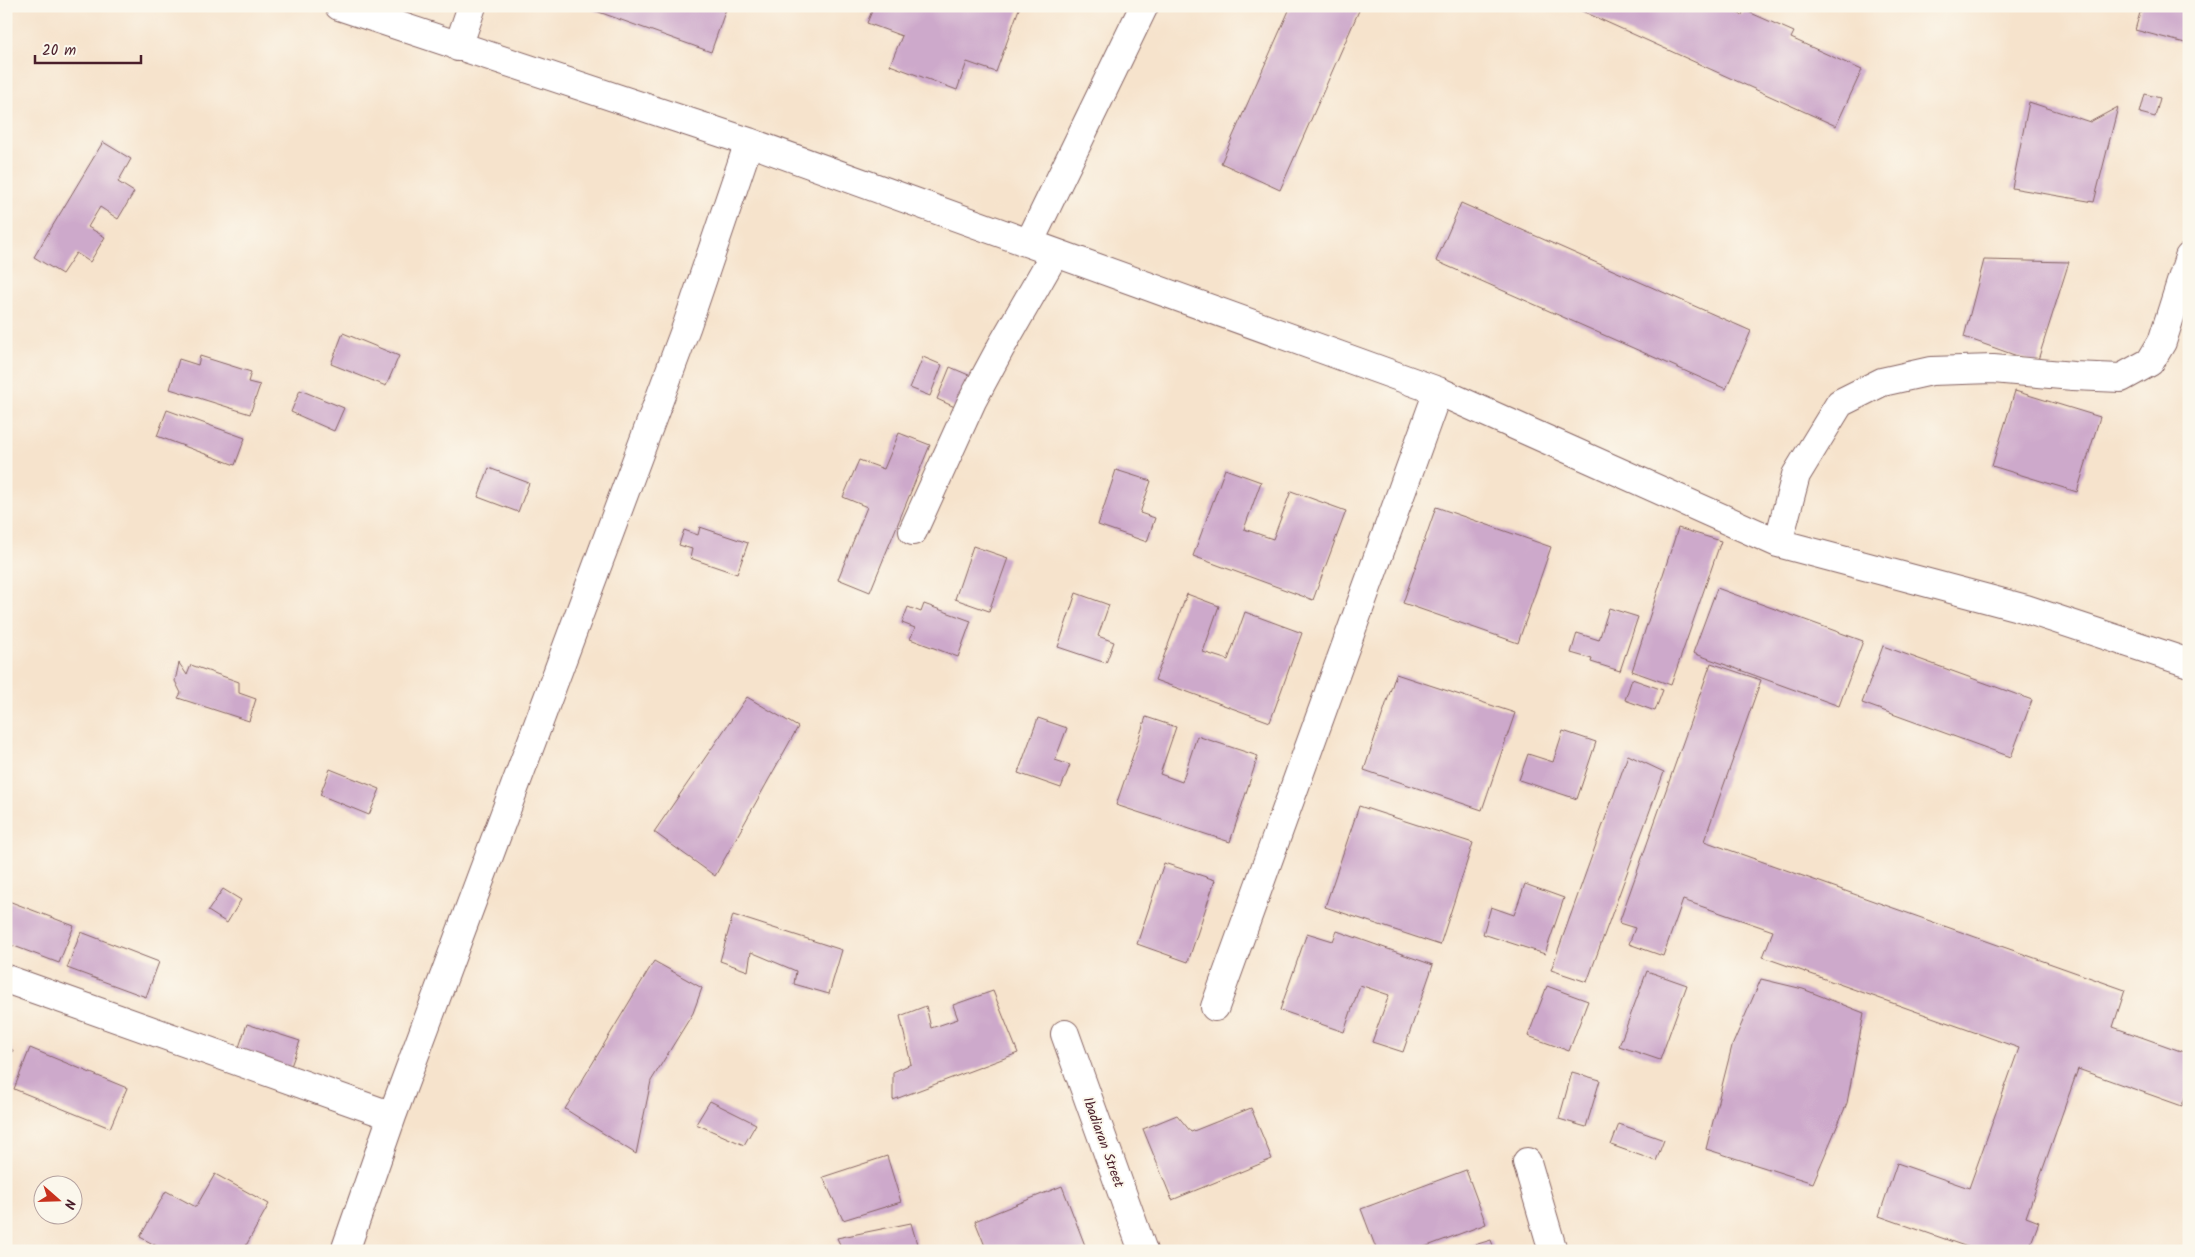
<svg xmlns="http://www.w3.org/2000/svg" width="2195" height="1257" font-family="Kalam,sans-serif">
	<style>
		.building { fill: #cda9cb }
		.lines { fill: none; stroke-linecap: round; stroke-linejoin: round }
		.minor-casing { stroke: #866463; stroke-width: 30 }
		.minor { stroke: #fff; stroke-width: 28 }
		.labels { text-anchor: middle; stroke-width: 4; stroke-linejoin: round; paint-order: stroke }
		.street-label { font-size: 14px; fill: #4a1f2b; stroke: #fbf7ec }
	</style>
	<rect width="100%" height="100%" fill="#fbf7ec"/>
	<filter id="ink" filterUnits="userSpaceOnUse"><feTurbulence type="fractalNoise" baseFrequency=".02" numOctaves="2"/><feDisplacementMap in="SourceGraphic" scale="10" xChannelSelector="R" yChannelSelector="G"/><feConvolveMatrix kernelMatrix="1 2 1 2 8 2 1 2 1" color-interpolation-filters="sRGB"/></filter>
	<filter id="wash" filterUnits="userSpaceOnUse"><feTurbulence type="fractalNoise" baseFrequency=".0096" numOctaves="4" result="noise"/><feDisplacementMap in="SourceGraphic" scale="20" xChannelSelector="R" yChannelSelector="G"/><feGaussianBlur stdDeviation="1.12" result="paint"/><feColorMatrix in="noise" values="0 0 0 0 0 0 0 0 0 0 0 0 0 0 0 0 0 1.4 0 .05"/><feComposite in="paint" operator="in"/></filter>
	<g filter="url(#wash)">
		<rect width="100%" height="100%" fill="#f6e3cc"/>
		<g id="blocks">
			<path class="building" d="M582,6H727L711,52Z
				M874,6H1020L996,72L967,62L957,90L890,65L902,36L867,23Z
				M1291,6H1361L1280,190L1221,163Z
				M1571,6H1722L1742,15L1744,10L1794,32L1791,38L1862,70L1836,126Z
				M2142,6H2189V44L2135,30Z
				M2145,94L2160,98L2155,117L2140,113Z
				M2029,102L2090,122L2118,107L2094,202L2012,188Z
				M103,142L131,159L118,182L134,192L118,219L100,207L88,227L105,237L90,262L76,253L62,274L34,257Z
				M1461,203L1751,331L1726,389L1436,261Z
				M1984,260L2069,262L2037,363L1964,337Z
				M343,333L399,356L386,386L331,364Z
				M200,356L251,372L248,382L260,385L250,414L170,389L179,359L198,365Z
				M923,357L942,365L930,396L910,388Z
				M950,367L971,376L957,408L937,399Z
				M300,390L344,408L334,431L291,412Z
				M2015,391L2100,417L2077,492L1992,466Z
				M167,410L245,438L235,465L157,436Z
				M899,433L930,445L870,592L838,579L867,507L843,497L859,460L884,469Z
				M489,468L529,483L518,512L478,497Z
				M1225,469L1261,482L1244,529L1273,539L1291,491L1346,511L1313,600L1193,556Z
				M1116,470L1151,481L1140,513L1155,518L1147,542L1098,525Z
				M1436,507L1551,547L1518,643L1403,603Z
				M700,527L748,543L737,574L690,558L692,549L679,545L684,530L698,535Z
				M1678,528L1721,541L1671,685L1632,671Z
				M973,546L1008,558L989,611L955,599Z
				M1717,588L1863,641L1839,706L1693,653Z
				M1076,593L1109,605L1098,636L1114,642L1106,663L1058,647Z
				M1187,594L1219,606L1203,652L1228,660L1245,612L1302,633L1270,722L1155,680Z
				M924,604L971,621L958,657L910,639L915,628L902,623L908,607L921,612Z
				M1609,608L1638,617L1620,671L1591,662L1592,659L1571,653L1577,633L1599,640Z
				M1883,646L2032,700L2011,757L1862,703Z
				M179,663L187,675L191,665L239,682V693L256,699L249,721L178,698L181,693L175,681Z
				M1711,663L1761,680L1704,841L2125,990L2113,1027L2189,1054V1085L2182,1106L2078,1069L2026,1217L2039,1222L2028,1251H1979L1879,1216L1897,1163L1969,1188L2019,1048L1763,957L1773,931L1683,900L1663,956L1629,944L1635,928L1619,923Z
				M1396,674L1515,713L1482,810L1364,770Z
				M1632,679L1663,690L1655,711L1625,700Z
				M747,697L798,727L715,876L654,832Z
				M1146,717L1176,727L1160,774L1182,782L1197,736L1258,756L1230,842L1116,805Z
				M1038,718L1067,728L1055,760L1070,765L1061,788L1018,773Z
				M1563,731L1596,742L1577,799L1519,780L1528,754L1553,762Z
				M1628,755L1664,772L1587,982L1551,970Z
				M330,769L380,789L369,815L320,795Z
				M1359,806L1473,843L1440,945L1325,907Z
				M1164,863L1215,880L1188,962L1137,944Z
				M1525,884L1564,898L1545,954L1483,934L1491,907L1514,915Z
				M223,889L241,900L227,923L208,911Z
				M6,900L74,926L59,963L6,943Z
				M733,915L842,950L829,994L794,984L796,971L751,952L748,971L720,961Z
				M1337,931L1433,965L1403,1052L1372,1042L1389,995L1360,985L1344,1032L1280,1010L1307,933L1333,941Z
				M81,932L159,962L146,997L67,968Z
				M654,961L702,988L693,1013L651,1081L636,1154L565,1109Z
				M1647,971L1687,985L1660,1060L1619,1046Z
				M1761,979L1803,989L1864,1013L1847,1103L1813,1183L1706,1149L1732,1046Z
				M1547,986L1588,1001L1569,1051L1528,1036Z
				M993,991L1018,1053L893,1100V1072L911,1064L900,1016L926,1006L931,1028L958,1019L953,1005Z
				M247,1024L300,1041L290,1069L237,1053Z
				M6,1047L13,1050L6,1068Z
				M30,1048L127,1088L110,1128L14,1089Z
				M1572,1072L1600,1080L1586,1127L1559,1119Z
				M710,1101L756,1124L744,1145L696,1124Z
				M1251,1108L1272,1159L1172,1200L1143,1129L1177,1115L1191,1132Z
				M1619,1124L1664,1140L1656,1161L1611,1145Z
				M887,1156L901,1202L843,1220L823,1177Z
				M1466,1170L1486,1224L1414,1251H1377L1361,1209Z
				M215,1174L269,1204L243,1251H166L140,1237L166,1191L196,1207Z
				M1062,1186L1086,1248L1080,1251H987L975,1221Z
				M911,1223L919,1251H843L837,1238Z
				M1491,1240L1495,1251H1458V1250Z"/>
		</g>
	</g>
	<g filter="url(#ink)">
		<use href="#blocks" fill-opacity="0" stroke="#866463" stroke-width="1"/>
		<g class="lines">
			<g class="minor-casing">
				<path id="minor" d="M339,6L749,142L1438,391L1778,543L2026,609L2189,663
					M458,47L472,6
					M1029,243L1144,6
					M913,531L972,401L1001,347L1055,253
					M1778,543L1796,475L1840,403L1882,382L1931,371L1993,369L2073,376L2121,378L2150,362L2162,342L2189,257
					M6,979L392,1116
					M1215,1007L1438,391
					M1065,1034L1143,1251
					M1527,1162L1553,1251
					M345,1251L392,1116L687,325L749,142"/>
			</g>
			<use href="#minor" class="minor"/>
		</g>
	</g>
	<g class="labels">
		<g class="street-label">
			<text transform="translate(1104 1142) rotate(70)" y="5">Ibadiaran Street</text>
		</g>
	</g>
	<rect width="2195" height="1257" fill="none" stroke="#fbf7ec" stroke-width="25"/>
	<g transform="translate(58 1200) rotate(110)"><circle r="24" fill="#fbf7ec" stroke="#b4a19f"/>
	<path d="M0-4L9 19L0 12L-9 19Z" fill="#c8321e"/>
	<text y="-8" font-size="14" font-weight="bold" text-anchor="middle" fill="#4a1f2b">N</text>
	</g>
	<path d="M35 55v8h106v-8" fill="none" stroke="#4a1f2b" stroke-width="2.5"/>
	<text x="42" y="55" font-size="15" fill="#4a1f2b" stroke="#fbf7ec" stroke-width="4" paint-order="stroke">20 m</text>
</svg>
